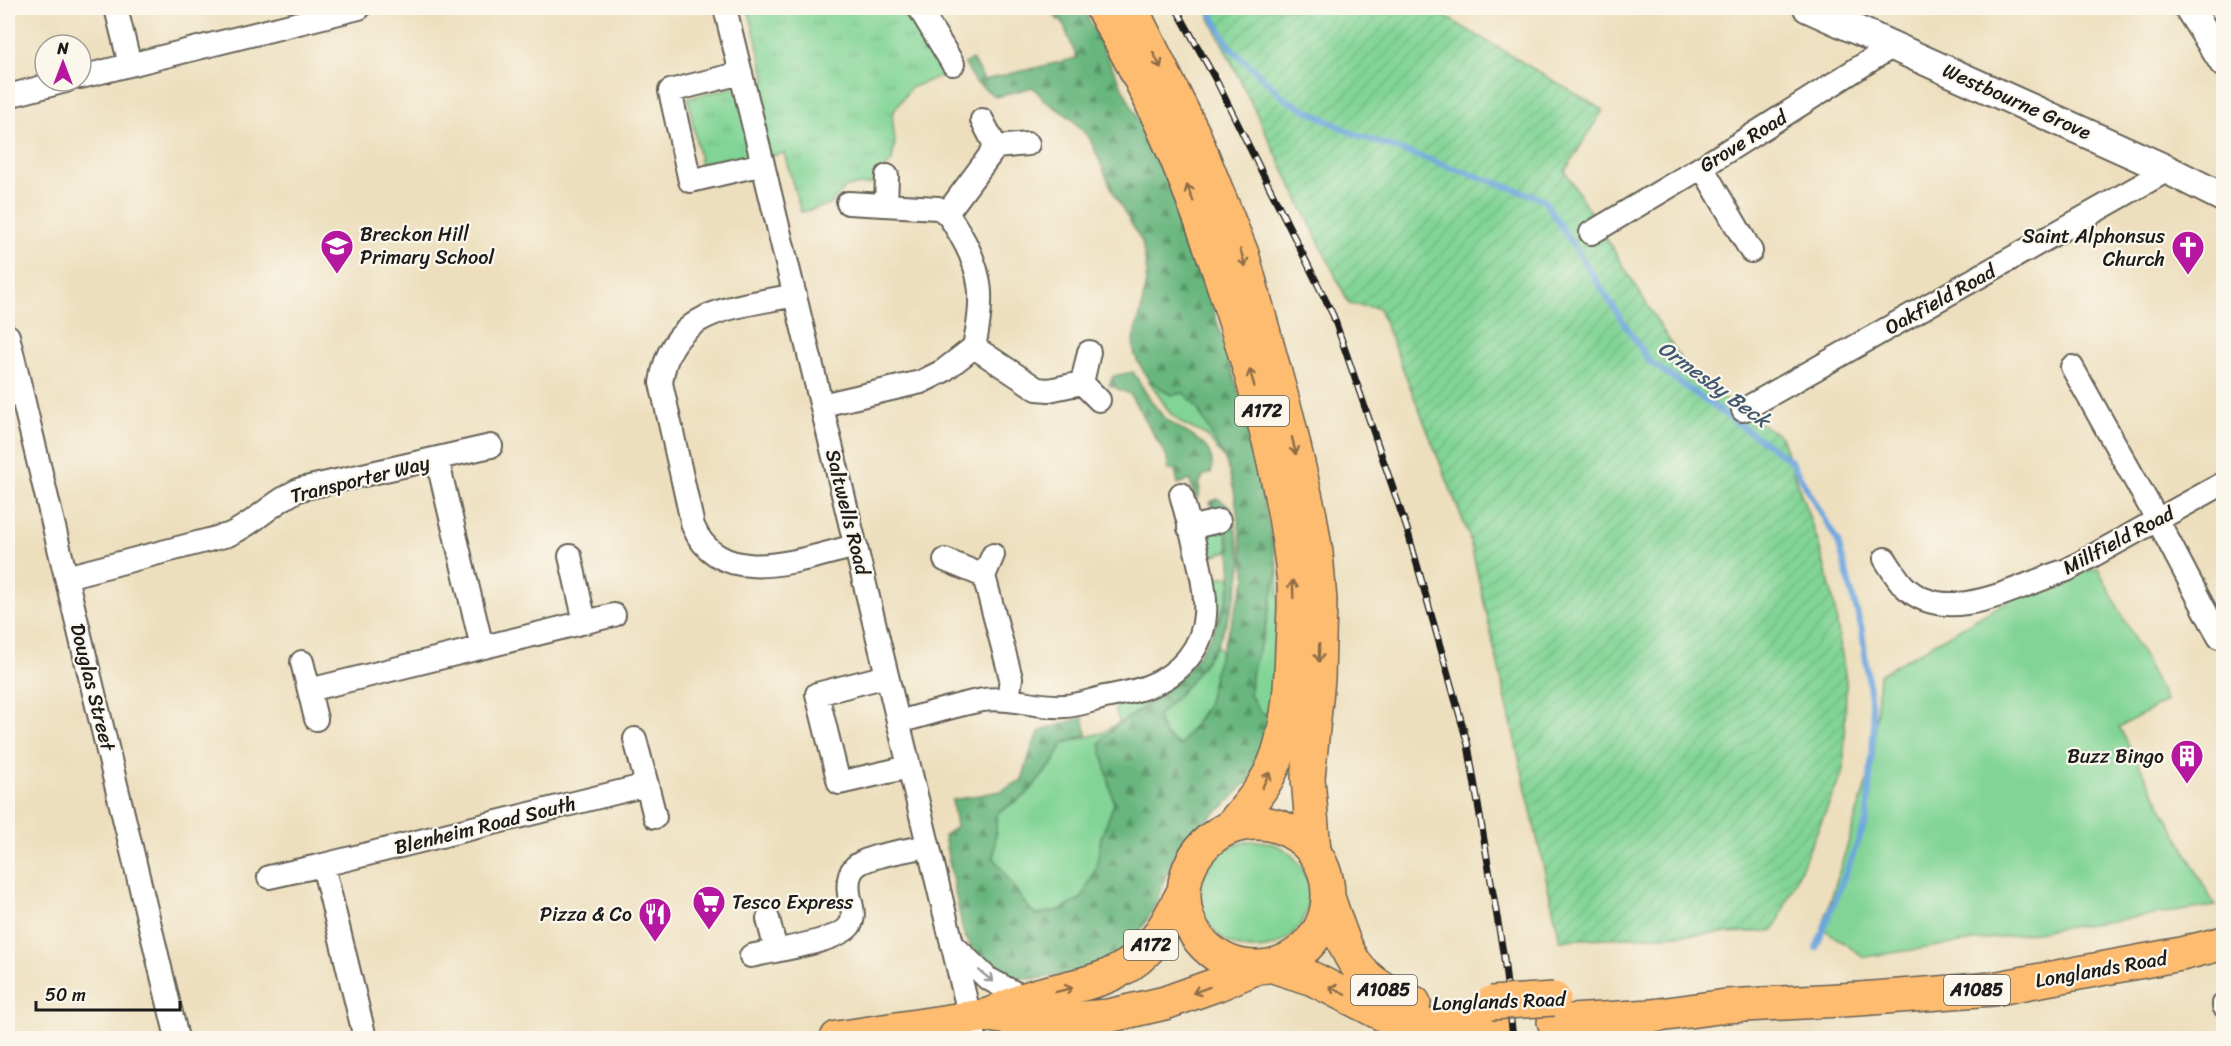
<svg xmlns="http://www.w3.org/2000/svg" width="2231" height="1046" font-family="Sriracha,sans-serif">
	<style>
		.grass { fill: #81d495; stroke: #4e7858; stroke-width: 1.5 }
		.forest { fill: url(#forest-firs); stroke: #42694d; stroke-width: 1.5 }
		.park { fill: url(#park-tufts); stroke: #4e7858; stroke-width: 1.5 }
		.garden { fill: url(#garden-furrows); stroke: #4e7858; stroke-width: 1.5 }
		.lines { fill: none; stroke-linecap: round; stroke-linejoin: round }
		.stream { stroke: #6da6dd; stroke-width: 6 }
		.minor-casing { stroke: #656055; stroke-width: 26 }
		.tertiary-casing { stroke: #656055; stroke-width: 32 }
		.primary-casing { stroke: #656055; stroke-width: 36 }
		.trunk-casing { stroke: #656055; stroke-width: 36 }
		.minor { stroke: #fff; stroke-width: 22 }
		.tertiary { stroke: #fff; stroke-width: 28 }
		.primary { stroke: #febc70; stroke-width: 33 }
		.trunk { stroke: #febc70; stroke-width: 33 }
		.rail-casing { stroke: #1c1c1c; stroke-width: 7 }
		.rail { stroke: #fbf7ec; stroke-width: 4.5; stroke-dasharray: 14; stroke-linecap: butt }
		.primary-bridge-casing { stroke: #656055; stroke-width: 36; stroke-linecap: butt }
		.primary-bridge { stroke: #febc70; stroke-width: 33 }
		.oneway { stroke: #8d6c46 }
		.oneway2 { stroke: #999 }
		.labels { text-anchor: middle; stroke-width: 4.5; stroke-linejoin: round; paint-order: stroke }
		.shield { fill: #fbf7ec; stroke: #5f5e5a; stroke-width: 1.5 }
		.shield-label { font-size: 18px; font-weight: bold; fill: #1c1c1c }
		.street-label { font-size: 20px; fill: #1c1c1c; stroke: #fbf7ec }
		.poi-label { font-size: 20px; fill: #1c1c1c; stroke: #fbf7ec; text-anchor: end }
		.water-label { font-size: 21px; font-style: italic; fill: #405a73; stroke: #fbf7ec }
	</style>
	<defs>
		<pattern id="forest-firs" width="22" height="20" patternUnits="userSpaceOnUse" patternTransform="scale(1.5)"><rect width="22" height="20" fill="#68b67e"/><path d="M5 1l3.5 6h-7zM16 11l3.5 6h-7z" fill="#559366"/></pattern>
		<pattern id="park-tufts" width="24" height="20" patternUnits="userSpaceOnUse" patternTransform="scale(1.5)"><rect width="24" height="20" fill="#81d495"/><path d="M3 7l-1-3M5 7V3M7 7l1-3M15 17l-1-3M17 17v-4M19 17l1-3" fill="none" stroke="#6fb580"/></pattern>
		<pattern id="garden-furrows" width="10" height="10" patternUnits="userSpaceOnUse" patternTransform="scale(1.5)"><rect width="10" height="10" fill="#81d495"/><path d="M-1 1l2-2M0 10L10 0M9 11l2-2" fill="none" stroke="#6fb580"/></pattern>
	</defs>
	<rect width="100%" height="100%" fill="#fbf7ec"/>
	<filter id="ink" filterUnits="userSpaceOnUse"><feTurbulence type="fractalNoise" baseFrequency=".0167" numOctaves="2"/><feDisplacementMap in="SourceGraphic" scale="12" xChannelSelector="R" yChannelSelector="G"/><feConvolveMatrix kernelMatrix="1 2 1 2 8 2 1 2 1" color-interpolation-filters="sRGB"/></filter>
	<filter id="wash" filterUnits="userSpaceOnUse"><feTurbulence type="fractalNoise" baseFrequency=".008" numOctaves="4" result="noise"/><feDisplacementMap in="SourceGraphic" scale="24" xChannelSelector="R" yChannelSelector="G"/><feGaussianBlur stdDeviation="1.35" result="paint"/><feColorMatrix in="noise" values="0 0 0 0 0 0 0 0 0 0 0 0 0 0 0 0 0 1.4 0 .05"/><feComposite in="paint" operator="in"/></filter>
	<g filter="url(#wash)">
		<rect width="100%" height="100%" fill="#eddfbe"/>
		<path class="grass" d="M1148,379L1171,395L1184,393L1196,406L1226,461L1206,435L1183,424L1170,413Z
			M1225,527L1229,551L1211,556L1204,554V537L1210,531Z
			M1278,568L1280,646L1274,716L1260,713L1250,695L1251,674L1264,633Z
			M2098,568L2166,701L2119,727L2215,906L1864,957L1822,928L1874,758L1879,675L2039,583Z
			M1231,576C1231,593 1222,610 1215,625L1214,584L1216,578Z
			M1217,645L1221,651L1207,705L1180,746L1165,735L1157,717L1190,682Z
			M1175,684L1109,732L1110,781L1114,804L1101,838L1096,868L1082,898L1061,910L1036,915L1025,904L994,858L997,813L1026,795L1054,762L1063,743L1102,733L1120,722L1115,711L1117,701Z
			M1201 895a54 54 0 1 1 108 0a54 54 0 1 1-108 0Z"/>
		<path class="forest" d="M1051,8H1083L1183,210L1242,404L1278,568L1264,633L1251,674L1250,695L1260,712L1274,716L1265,750L1248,781L1222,808L1193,830L1172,860L1155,905L1136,939L1115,956L1092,972L1031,979L1005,978L980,964L963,932L944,836L956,827L952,800L1001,791L1022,780L1032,747L1040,731L1083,717L1087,735L1063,743L1054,762L1026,795L997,813L994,858L1025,904L1036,915L1061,910L1082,898L1096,868L1101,838L1114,804L1100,743C1115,723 1141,711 1161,695C1193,670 1223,624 1231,584C1233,572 1229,540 1225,529C1222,519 1214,517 1210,502L1218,499L1231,507L1242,561L1240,578L1231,610L1217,645L1190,682L1157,717L1165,735L1180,746L1207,706L1216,667L1246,578L1234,490L1226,461L1196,406L1184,393L1171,395L1148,379L1135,356L1133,340L1141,312L1147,273L1142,242L1115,196L1090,139L1071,118L1045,101L1033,87L996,97L975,82L965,64L972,59L984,80L1077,58L1061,19L1058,20Z
			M1133,372C1142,386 1151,403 1162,415C1179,434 1219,439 1211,473L1203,476L1200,483L1199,497L1194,499L1190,480L1178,484L1175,469L1168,470L1167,457L1130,394L1109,385L1113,376Z"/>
		<path class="park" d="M748,8H905L946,74L910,88L892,114L895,142L892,161L871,184L846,187L830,205L801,212L784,153L702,172L688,98L766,80Z"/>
		<path class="garden" d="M1205,8H1431L1603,110L1565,171L1691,376L1781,437L1819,545L1833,598L1846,681L1844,769L1774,931L1560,940L1469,536L1379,308L1349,304Z"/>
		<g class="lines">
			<path class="stream" d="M1208,8L1230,47L1285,99L1354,134L1543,199L1649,361L1791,461L1838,542L1862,630L1874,725L1867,819L1816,948"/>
		</g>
	</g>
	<g filter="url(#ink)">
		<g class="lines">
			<g class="minor-casing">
				<path id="minor" d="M116,8L130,65
					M725,8L975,1038
					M919,8L953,64
					M741,73L670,91L690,181L763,164
					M81,77L359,8
					M8,96L66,81
					M996,147L1028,144
					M1702,167L1751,251
					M886,205L887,176
					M947,213L996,147L982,120
					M1591,233L1702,167L1893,46
					M795,295C735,308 671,307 661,383L693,526C721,592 804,558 856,546
					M8,336L177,1038
					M974,347L1037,389L1049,390L1082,383
					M1089,352L1082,383L1099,400
					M2072,367L2158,521L2219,637
					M822,405L921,382L943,371L974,347C984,301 984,274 959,232C952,221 949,213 938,208L848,203
					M1743,410L2168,170
					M437,459L482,647
					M1189,528L1219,521
					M570,556L585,622
					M1885,559C1891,568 1897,579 1904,586C1947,629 2021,584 2067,570L2224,483
					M945,560L984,576L1011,678L1008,700
					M984,576L993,555
					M66,577L228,535C255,524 274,500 301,489L491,446
					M302,662L309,690
					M887,676L817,694L839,783L909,767
					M316,719L309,690L614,615
					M898,722C926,715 955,705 983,700C1010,696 1037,708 1064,706C1078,706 1092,700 1105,697C1119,694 1135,692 1149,686C1179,675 1203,648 1205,615C1208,584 1189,526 1181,494
					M647,785L655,817
					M269,877L323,865
					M768,919L776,950
					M952,944L987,978L1026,999
					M751,956C771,951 841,941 850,925C856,916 851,904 849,894C848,886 848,875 854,868C865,855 911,850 928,846
					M2224,1004V1006
					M365,1038L323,865L647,785L635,739"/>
			</g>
			<g class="tertiary-casing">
				<path id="tertiary" d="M1808,8L2168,170L2224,198
					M2189,8L2224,63"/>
			</g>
			<g class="primary-casing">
				<path id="primary" d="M1184 895a72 72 0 1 1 144 0a72 72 0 1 1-144 0Z
					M1329,900C1348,957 1354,981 1414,1003
					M1273,966L1313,979L1392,1019L1418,1025L1493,1026
					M991,1014C1002,1009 1014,1004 1025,999C1066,985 1112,985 1145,952C1161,936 1172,913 1183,893
					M1554,1022L1652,1016L1726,1006L1859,999L1993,989L2181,954L2224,943
					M837,1038L989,1015L1034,1022L1108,1016L1165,1003L1218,984L1255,968"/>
			</g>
			<g class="trunk-casing">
				<path id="trunk" d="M1102,8C1165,115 1210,235 1245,354C1268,430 1287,506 1294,584C1295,605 1293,627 1292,648C1291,683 1289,717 1279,751C1269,783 1252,801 1231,826
					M1131,8L1194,135L1242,254L1288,420L1310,516L1316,553L1320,601L1318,679L1308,778L1314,851"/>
			</g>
			<use href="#minor" class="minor"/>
			<use href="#tertiary" class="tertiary"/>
			<use href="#primary" class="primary"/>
			<use href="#trunk" class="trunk"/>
			<g class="rail-casing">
				<path id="rail" d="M1176,8L1217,82L1333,315L1407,529L1468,745L1504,958L1513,1038"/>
			</g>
			<use href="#rail" class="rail"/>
			<g class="primary-bridge-casing">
				<path id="primary-bridge" d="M1491,1003L1554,999"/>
			</g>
			<use href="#primary-bridge" class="primary-bridge"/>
		</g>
		<defs><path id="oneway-shaft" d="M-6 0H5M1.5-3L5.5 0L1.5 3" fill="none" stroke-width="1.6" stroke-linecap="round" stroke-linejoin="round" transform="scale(1.5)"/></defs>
		<g class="oneway">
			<use href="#oneway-shaft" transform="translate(1157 60) rotate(64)"/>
			<use href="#oneway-shaft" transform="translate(1190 193) rotate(-111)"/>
			<use href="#oneway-shaft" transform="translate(1243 258) rotate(72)"/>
			<use href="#oneway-shaft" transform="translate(1252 378) rotate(-106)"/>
			<use href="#oneway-shaft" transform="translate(1294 446) rotate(77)"/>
			<use href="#oneway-shaft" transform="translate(1293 589) rotate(-92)"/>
			<use href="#oneway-shaft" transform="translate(1319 653) rotate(91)"/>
			<use href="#oneway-shaft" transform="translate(1266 780) rotate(-64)"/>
			<use href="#oneway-shaft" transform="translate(1064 990) rotate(-14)"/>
			<use href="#oneway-shaft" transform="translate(1201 990) rotate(160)"/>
			<use href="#oneway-shaft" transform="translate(1337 990) rotate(-154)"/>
		</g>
		<use class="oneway2" href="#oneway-shaft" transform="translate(986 976) rotate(39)"/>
	</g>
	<defs>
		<g id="school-pin" transform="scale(1.725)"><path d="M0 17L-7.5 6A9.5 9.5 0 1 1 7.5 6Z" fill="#b5179e" stroke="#fbf7ec"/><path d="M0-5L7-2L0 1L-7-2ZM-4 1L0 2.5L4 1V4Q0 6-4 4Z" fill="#fff"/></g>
		<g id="church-pin" transform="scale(1.725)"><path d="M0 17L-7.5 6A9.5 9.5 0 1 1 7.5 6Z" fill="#b5179e" stroke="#fbf7ec"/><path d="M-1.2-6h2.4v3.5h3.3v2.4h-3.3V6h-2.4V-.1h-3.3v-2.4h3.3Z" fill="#fff"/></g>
		<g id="building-pin" transform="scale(1.725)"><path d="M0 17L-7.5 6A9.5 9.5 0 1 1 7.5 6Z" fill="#b5179e" stroke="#fbf7ec"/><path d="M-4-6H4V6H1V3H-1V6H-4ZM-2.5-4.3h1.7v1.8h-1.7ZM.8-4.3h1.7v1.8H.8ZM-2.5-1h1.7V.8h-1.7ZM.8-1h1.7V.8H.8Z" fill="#fff"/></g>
		<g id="supermarket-pin" transform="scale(1.725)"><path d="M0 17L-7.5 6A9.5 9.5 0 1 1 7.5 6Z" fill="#b5179e" stroke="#fbf7ec"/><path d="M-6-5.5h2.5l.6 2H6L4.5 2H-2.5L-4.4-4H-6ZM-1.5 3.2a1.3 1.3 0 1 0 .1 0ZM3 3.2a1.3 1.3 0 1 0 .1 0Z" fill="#fff"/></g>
		<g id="restaurant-pin" transform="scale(1.725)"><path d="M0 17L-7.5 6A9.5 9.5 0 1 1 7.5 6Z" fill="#b5179e" stroke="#fbf7ec"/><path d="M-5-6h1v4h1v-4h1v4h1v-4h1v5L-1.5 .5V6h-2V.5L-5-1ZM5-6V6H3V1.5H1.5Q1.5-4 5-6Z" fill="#fff"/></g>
	</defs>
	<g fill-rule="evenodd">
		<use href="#school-pin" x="337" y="246"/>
		<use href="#church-pin" x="2188" y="247"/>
		<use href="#building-pin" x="2187" y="756"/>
		<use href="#supermarket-pin" x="709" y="902"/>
		<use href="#restaurant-pin" x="655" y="914"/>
	</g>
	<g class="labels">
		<g class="shield">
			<rect x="1235" y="396" width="54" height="30" rx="4.5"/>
			<rect x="1124" y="930" width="54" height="30" rx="4.5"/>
			<rect x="1351" y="975" width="66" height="30" rx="4.5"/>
			<rect x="1944" y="975" width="66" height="30" rx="4.5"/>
		</g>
		<g class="shield-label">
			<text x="1262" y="417">A172</text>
			<text x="1151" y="951">A172</text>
			<text x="1384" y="996">A1085</text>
			<text x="1977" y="996">A1085</text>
		</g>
		<g class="street-label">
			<text transform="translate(2017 101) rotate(24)" y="7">Westbourne Grove</text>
			<text transform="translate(1743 141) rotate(-32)" y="7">Grove Road</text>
			<text transform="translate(1940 299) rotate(-29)" y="7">Oakfield Road</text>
			<text transform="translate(360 479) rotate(-14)" y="7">Transporter Way</text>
			<text transform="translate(848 512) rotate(76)" y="7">Saltwells Road</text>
			<text transform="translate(2118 540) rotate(-28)" y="7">Millfield Road</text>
			<text transform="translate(93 687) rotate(76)" y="7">Douglas Street</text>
			<text transform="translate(485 825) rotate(-14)" y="7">Blenheim Road South</text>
			<text transform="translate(2101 969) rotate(-10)" y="7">Longlands Road</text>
			<text transform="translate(1499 1001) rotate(-2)" y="7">Longlands Road</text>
		</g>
		<g class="poi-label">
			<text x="360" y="241" text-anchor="start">Breckon Hill<tspan x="360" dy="23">Primary School</tspan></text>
			<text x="2165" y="243">Saint Alphonsus<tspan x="2165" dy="23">Church</tspan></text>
			<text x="2164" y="763">Buzz Bingo</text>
			<text x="732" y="909" text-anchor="start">Tesco Express</text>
			<text x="632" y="921">Pizza &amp; Co</text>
		</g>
		<g class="water-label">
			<text transform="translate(1714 384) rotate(36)" y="7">Ormesby Beck</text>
		</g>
	</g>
	<rect width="2231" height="1046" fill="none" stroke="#fbf7ec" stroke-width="30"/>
	<g transform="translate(63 63)"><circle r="28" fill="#fbf7ec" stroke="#a29f99" stroke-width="1.5"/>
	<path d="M0-4.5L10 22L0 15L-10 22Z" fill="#b5179e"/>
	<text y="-9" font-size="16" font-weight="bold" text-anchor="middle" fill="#1c1c1c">N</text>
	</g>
	<path d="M36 1001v9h144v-9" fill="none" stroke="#1c1c1c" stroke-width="3"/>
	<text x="45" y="1001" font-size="18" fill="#1c1c1c" stroke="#fbf7ec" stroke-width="4.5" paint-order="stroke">50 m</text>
</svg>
